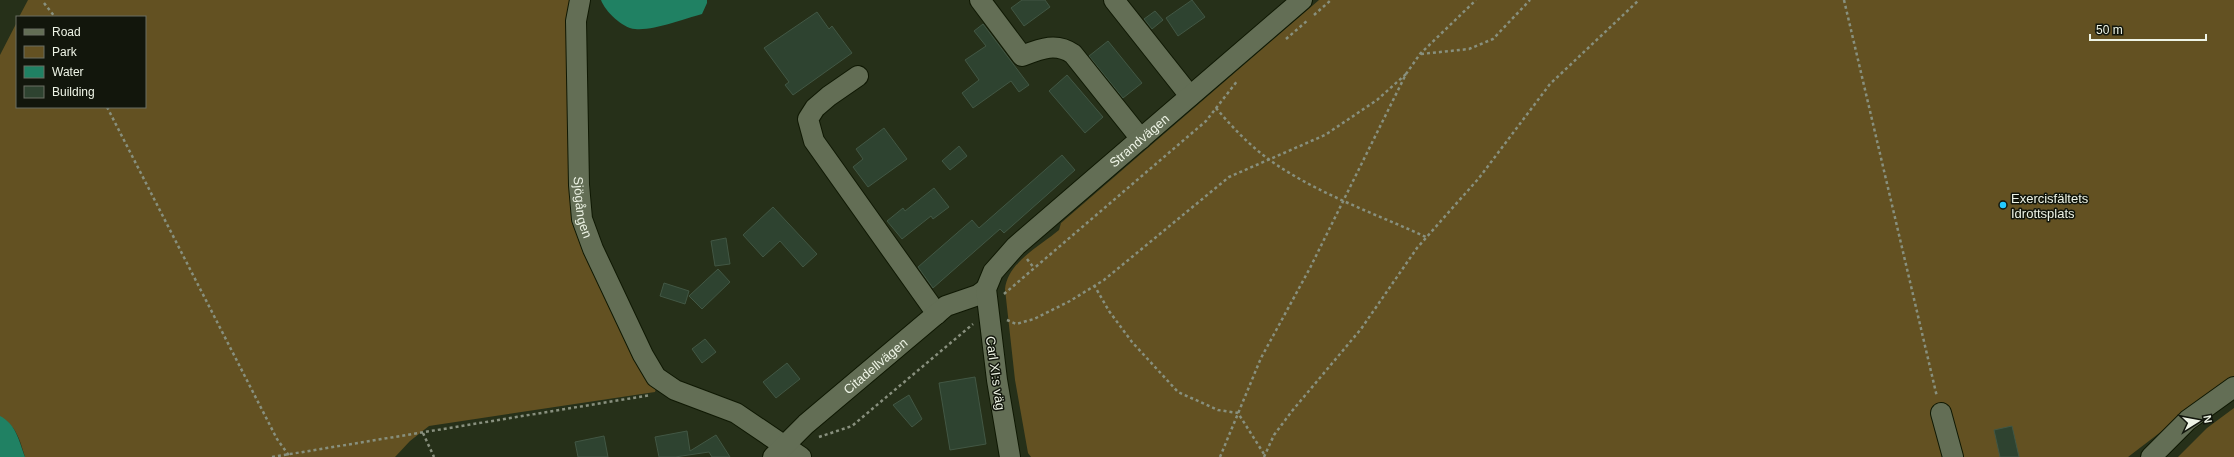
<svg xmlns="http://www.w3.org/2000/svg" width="2234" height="457" font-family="Arial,sans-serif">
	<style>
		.green { fill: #635122 }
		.water { fill: #208163 }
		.building { fill: #2e4330; stroke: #425744 }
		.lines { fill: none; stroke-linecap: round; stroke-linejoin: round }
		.minor-casing { stroke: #0f1803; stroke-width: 22 }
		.path { stroke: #88907e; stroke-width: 2.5; stroke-dasharray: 3 3; stroke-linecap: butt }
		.minor { stroke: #636e55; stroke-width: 20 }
		.poi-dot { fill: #24c9fe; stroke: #12160c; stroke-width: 1.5 }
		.labels { text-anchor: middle; stroke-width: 3; stroke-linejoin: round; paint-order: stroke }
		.street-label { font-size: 13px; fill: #eef4e6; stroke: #12160c }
		.poi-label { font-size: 13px; fill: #eef4e6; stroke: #12160c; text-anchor: start }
	</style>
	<rect width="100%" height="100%" fill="#263019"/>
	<path class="green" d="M28,0H572V175L657,385L655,392L429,426L410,441L395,457H25C20,440 16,425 0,417V55L17,22V107H145V17H19Z
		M1319,0H2234V376L2128,457H1031L1028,453L1015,380L1005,289C1008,262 1040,246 1059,230L1061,223Z
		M2234,408V457H2178L2207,428Z"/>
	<path class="water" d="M601,0H707V3L702,14C684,19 653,31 635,29C622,28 605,11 601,0Z
		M0,416C16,424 19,441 25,457H0Z"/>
	<path class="building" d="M1022,0H1045L1050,7L1024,26L1011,8Z
		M1192,0L1205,17L1178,36L1166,18Z
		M1155,11L1163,20L1152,29L1144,19Z
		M817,12L829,29L832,26L852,53L793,95L785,85L789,82L764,48Z
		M983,24L1029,85L1019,92L1011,81L973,108L962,93L979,80L965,60L986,46L974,31Z
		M1108,41L1142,83L1123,98L1089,56Z
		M1067,75L1103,117L1085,133L1049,91Z
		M884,128L907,159L868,187L853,167L863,159L856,149Z
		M959,146L967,156L950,170L942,161Z
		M1062,155L1075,170L1004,233L1000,229L933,288L918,267L972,220L979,228Z
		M934,188L949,207L933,219L931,216L902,239L887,221L903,208L905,211Z
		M773,207L817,254L803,267L780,241L763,257L743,235Z
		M726,238L730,264L715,266L711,241Z
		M718,269L730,282L702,309L689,296Z
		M664,283L689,291L685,304L660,296Z
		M705,339L716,352L702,363L692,349Z
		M787,363L800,379L776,398L763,382Z
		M975,377L986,444L950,450L939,383Z
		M909,395L922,419L912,427L893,405Z
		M2012,426L2019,457H2000L1994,430Z
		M687,431L690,451L716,435L730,457H712L709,452L675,457H659L655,437Z
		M604,436L608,457H578L575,442Z"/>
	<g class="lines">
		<g class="minor-casing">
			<g id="minor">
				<path id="s1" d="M580,0L576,21L579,185L582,219L593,249L643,355L656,377L675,390L736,413L801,457"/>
				<path d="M980,0L1022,56C1040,49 1056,42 1073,54L1141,139"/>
				<path d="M1114,0L1190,96"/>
				<path d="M858,76L829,96L815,108L808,119L814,141L937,314"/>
				<path d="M1941,413L1953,457"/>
				<path id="s2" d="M773,457L806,424L946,306L978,295L986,289"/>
				<path id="s3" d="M1010,457L997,380L986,289L993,272L1016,246L1302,0"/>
				<path d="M2151,457L2188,420L2234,387"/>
			</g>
		</g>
		<path class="path" d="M1844,0L1937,397
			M44,3L55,17
			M1314,15L1331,0
			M1286,39L1308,20
			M1421,54L1469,49L1493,39L1530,0
			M107,107L277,439L290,457
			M1216,108C1232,127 1250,146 1271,161C1318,194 1374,213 1426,237
			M1027,259L1034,268
			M1094,285L1109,311L1132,342L1178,392L1218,410L1238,413L1264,454
			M1004,294L1206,121L1238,80
			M1007,320L1016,324L1034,319L1070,301L1104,280L1229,177L1325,135L1377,100L1406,74
			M423,433L434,457
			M819,437L852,426L973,324
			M272,457L651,395
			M1220,457L1261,358L1310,268L1406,74L1420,54L1476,0
			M1264,457L1274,435L1292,411L1361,329L1417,248L1479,178L1550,84L1639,0"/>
		<use href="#minor" class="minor"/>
	</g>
	<circle class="poi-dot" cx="2003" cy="205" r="4"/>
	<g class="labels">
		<g class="street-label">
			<text dy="5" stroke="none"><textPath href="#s3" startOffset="385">Strandvägen</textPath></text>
			<text dy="5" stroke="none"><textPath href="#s1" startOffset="208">Sjögången</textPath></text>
			<text dy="5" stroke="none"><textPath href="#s2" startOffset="137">Citadellvägen</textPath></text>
			<text transform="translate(996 373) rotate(82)" y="5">Carl XI:s väg</text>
		</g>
		<g class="poi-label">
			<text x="2011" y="203">Exercisfältets<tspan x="2011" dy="15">Idrottsplats</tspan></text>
		</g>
	</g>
	<rect x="16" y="16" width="130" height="92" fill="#12160c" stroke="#6a6f63"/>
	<rect x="24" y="29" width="20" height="6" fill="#636e55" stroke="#6a6f63"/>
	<text x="52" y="36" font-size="12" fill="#eef4e6">Road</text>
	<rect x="24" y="46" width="20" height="12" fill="#635122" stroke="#6a6f63"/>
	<text x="52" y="56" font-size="12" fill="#eef4e6">Park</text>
	<rect x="24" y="66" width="20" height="12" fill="#208163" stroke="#6a6f63"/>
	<text x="52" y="76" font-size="12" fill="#eef4e6">Water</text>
	<rect x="24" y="86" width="20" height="12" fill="#2e4330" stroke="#6a6f63"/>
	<text x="52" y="96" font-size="12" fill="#eef4e6">Building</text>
	<g transform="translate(2198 421) rotate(79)" stroke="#12160c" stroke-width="3" paint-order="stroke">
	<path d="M0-3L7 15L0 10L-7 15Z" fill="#eef4e6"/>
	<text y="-6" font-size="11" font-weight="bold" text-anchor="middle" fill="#eef4e6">N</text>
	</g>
	<path d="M2090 34v6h116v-6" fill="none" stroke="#eef4e6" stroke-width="2"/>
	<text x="2096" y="34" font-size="12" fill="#eef4e6" stroke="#12160c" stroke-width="3" paint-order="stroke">50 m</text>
</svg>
